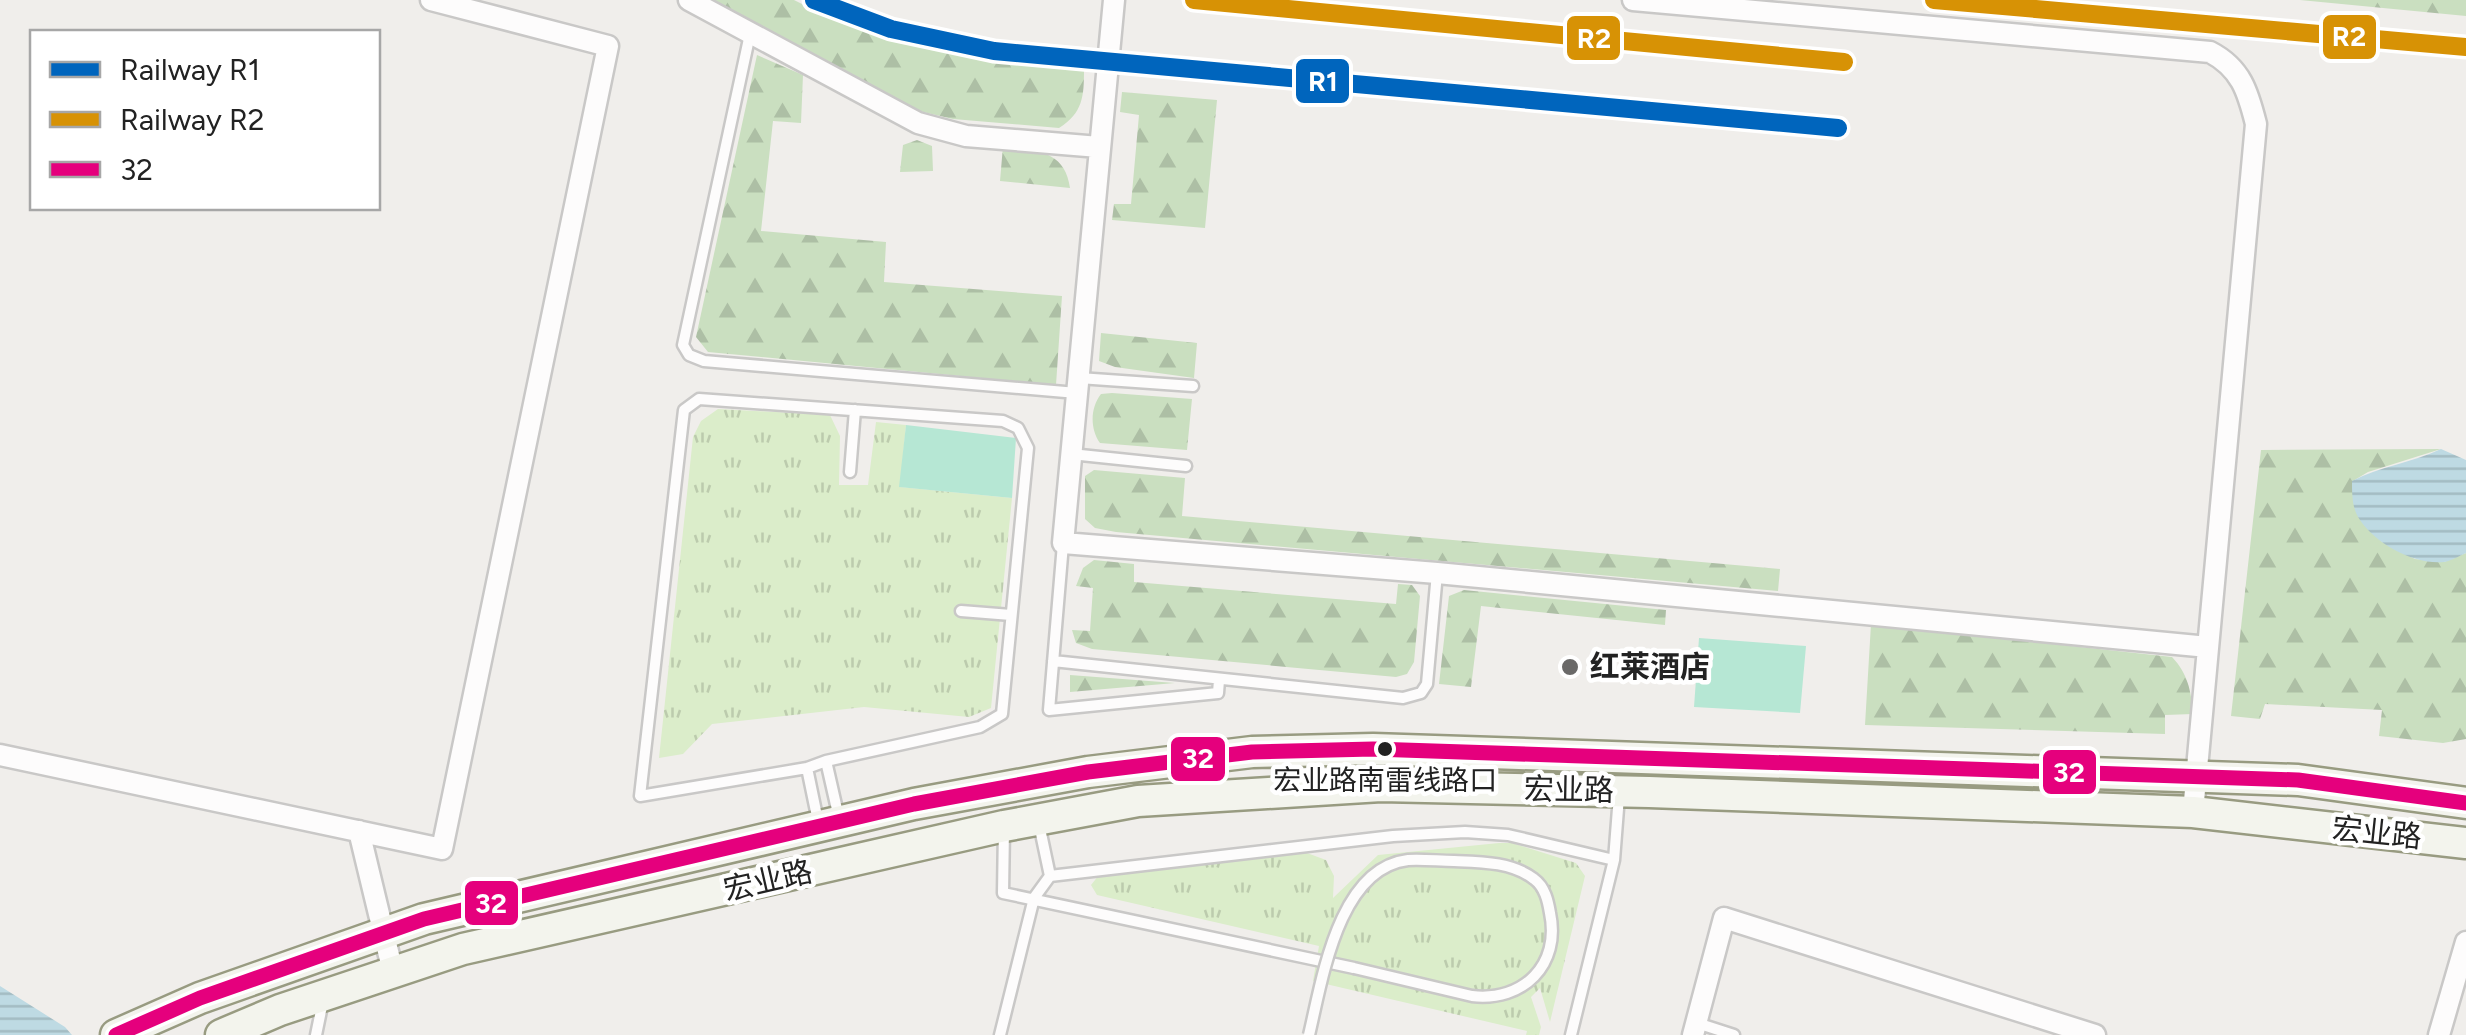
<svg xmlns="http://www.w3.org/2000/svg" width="2466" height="1035" font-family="Figtree,'Noto Sans SC',sans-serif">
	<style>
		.grass { fill: url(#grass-tufts) }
		.forest { fill: url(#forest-firs) }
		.pitch { fill: #b6e7d4 }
		.water { fill: url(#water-rules) }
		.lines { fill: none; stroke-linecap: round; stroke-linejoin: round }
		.lane-casing { stroke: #c9c8c7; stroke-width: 15 }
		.street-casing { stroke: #c9c8c7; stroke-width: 25 }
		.secondary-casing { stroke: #989b81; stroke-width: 35 }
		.lane { stroke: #fdfcfc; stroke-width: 10 }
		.street { stroke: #fdfcfc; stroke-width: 20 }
		.secondary { stroke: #f3f4ed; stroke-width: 30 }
		.lane-bridge-casing { stroke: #c9c8c7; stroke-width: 15; stroke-linecap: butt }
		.lane-bridge { stroke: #fdfcfc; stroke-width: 10 }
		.bus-1-casing { stroke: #fff; stroke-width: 22 }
		.bus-1 { stroke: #e5007d; stroke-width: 15 }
		.rail-1-casing { stroke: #fff; stroke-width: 25 }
		.rail-2-casing { stroke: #fff; stroke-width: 25 }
		.rail-1 { stroke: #0065bd; stroke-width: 18 }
		.rail-2 { stroke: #d79205; stroke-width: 18 }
		.poi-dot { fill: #6a6968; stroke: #fff; stroke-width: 4 }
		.bus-dot { fill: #222; stroke: #fff; stroke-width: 4 }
		.labels { text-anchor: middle; stroke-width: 9; stroke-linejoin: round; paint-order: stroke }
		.bus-label { font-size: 28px; fill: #222; stroke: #fff }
		.poi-label { font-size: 30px; font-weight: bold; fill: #222; stroke: #fff; text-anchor: start }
		.street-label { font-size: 30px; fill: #222; stroke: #fff }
		.line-badge { stroke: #fff; stroke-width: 4 }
		.badge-label { font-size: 28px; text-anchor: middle; font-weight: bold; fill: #fff }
	</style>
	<defs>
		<pattern id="grass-tufts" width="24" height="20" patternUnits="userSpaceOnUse" patternTransform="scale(2.5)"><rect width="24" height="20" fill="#dbedca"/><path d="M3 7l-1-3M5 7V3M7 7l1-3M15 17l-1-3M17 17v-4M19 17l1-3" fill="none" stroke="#bccbad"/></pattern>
		<pattern id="forest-firs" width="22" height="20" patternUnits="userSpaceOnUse" patternTransform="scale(2.5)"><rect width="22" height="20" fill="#cadfc0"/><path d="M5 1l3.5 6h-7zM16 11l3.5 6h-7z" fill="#adbfa5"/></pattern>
		<pattern id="water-rules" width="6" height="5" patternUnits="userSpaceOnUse" patternTransform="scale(2.5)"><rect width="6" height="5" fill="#bedae3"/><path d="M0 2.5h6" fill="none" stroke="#a3bbc2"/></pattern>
	</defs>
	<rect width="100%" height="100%" fill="#f0eeeb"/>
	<path class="grass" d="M718,409L830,415L840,436L839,485H868L876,422L906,425L900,487L1012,498L991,708L969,717L864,707L712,724L683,754L659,758L693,437L701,421Z
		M1499,843H1512L1576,863L1585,876L1550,1022L1540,988L1531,997L1541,1027L1539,1035H1526L1527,1031L1313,981L1319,946L1097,895L1091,885L1099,875L1307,853L1326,860L1334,876L1333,898L1378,855Z"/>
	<path class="forest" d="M709,0H794L826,16L912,44L977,58L1084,70C1084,96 1083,113 1059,128L953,119L919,111Z
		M2300,0H2466V16Z
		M757,55L803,75L801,123L773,121L761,231L886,242L884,282L1062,296L1056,385L708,352L696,337Z
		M1122,92L1217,100L1205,228L1112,220L1114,204H1131L1139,115L1120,112Z
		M917,140L932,146L933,171L900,172L903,145Z
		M1003,146C1035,150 1065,150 1070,188L1000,181Z
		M1101,333L1197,343L1194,378L1115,367L1099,361Z
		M1112,393L1192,399L1187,450L1100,443C1090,429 1090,408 1101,394Z
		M2441,449L2368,472L2353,481L2382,542L2415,559L2444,562L2466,553V739L2443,743L2379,736L2382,710L2265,704L2260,719L2231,716L2261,450Z
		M1094,470L1185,478L1182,516L1780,569L1778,591L1116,532L1095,528L1085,519V476Z
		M1094,560L1134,564V582L1396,604L1398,584L1412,585L1420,596L1414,662L1407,674L1396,677L1092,649L1076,643L1072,630L1090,631L1093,588L1076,586L1083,568Z
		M1464,590L1666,610L1665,625L1481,606L1471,687L1439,684L1449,596Z
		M1871,624L2172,657C2188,674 2191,690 2193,714L2165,715V734L1865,725Z
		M1070,675L1175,683L1070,692Z"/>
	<path class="pitch" d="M906,425L1016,438L1012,498L899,487Z
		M1699,638L1806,646L1800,713L1694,707Z"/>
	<path class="water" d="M2441,449L2466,460V553C2459,556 2451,561 2444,562C2414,565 2376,544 2360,520C2352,509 2352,494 2352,481C2380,466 2412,463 2441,449Z
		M0,986L65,1027L72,1035H0Z"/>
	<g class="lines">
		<g class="lane-casing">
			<path id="lane" d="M750,34L683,345L689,355L704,361L1077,393
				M1079,378L1193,386
				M699,399L1003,421L1018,428L1028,448L1002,714L980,727L826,761L807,768L640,796L684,410Z
				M1071,454L1186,466
				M850,472L855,410
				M1063,544L1049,710L1218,693L1219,680
				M961,611L1011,615
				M1053,661L1403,698L1421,693L1427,684L1437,573
				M826,761L839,818
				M807,768L818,821
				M1039,824L1050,876
				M1004,828L1003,893L1354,968
				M1697,1023L1734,1035
				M316,1035L323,1001
				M1000,1035L1034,898L1050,876L1393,836L1465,832L1508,835L1614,860
				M1571,1035L1614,860L1619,796"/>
		</g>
		<g class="street-casing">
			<path id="street" d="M689,0L918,123L966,136L1099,147
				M1114,0L1063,543L1437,573L2208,647
				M1633,0L2210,52C2241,68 2248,92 2256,124L2193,812
				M0,755L442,849L608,46L431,0
				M359,831L393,972
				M1693,1035L1724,918L2095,1035
				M2439,1035L2466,942"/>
		</g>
		<g class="secondary-casing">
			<path id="secondary" d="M116,1035L200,998L424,919L914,804L1088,772L1252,752L1373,749L2298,780L2466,803
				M221,1035L280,1010L463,949L1004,826L1138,801L1381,786L1649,792L2193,812L2466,843"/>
		</g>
		<use href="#lane" class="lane"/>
		<use href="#street" class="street"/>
		<use href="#secondary" class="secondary"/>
		<g class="lane-bridge-casing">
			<path id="lane-bridge" d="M1309,1035C1322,981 1338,868 1408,860C1423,859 1439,861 1454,861C1481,862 1512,862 1534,879C1545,887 1548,901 1550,913C1561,965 1523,1002 1472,996L1354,968"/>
		</g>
		<use href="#lane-bridge" class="lane-bridge"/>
		<g class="bus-1-casing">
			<path id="bus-1" d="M116,1035L200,998L424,919L914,804L1088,772L1252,752L1373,749L2298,780L2466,803"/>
		</g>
		<use href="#bus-1" class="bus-1"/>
		<g class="rail-1-casing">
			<path id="rail-1" d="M814,0L891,29L994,51L1838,128"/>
		</g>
		<g class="rail-2-casing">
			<path id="rail-2" d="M1194,0L1844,62
				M1934,0L2466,47"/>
		</g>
		<use href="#rail-1" class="rail-1"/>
		<use href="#rail-2" class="rail-2"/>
	</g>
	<circle class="poi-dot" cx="1570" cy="667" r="10"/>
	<circle class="bus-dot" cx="1385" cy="749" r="9"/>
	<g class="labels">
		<g class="bus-label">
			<text x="1385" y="790">宏业路南雷线路口</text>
		</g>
		<g class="poi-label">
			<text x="1590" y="677">红莱酒店</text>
		</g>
		<g class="street-label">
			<text transform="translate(1569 790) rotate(1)" y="10">宏业路</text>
			<text transform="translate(2377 833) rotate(6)" y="10">宏业路</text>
			<text transform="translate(768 881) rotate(-13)" y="10">宏业路</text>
		</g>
	</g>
	<g class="line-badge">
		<rect x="2321" y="13" width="57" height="48" rx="10" fill="#d79205"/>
		<rect x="1565" y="14" width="57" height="48" rx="10" fill="#d79205"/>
		<rect x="1294" y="57" width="57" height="48" rx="10" fill="#0065bd"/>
		<rect x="1169" y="735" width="58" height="48" rx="10" fill="#e5007d"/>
		<rect x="2041" y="748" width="57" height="48" rx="10" fill="#e5007d"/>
		<rect x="463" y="879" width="57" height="48" rx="10" fill="#e5007d"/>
	</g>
	<g class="badge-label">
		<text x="2349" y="46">R2</text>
		<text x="1594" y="48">R2</text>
		<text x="1323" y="91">R1</text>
		<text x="1198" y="768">32</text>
		<text x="2069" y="782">32</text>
		<text x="491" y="913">32</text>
	</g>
	<rect x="30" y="30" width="350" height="180" fill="#ffffff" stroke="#a7a7a7" stroke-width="2.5"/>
	<rect x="50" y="62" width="50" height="15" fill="#0065bd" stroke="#a7a7a7" stroke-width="2.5"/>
	<text x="120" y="80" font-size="30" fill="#222222">Railway R1</text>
	<rect x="50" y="112" width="50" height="15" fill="#d79205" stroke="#a7a7a7" stroke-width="2.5"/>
	<text x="120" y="130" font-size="30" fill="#222222">Railway R2</text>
	<rect x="50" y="162" width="50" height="15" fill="#e5007d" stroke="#a7a7a7" stroke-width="2.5"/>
	<text x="120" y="180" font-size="30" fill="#222222">32</text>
</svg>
